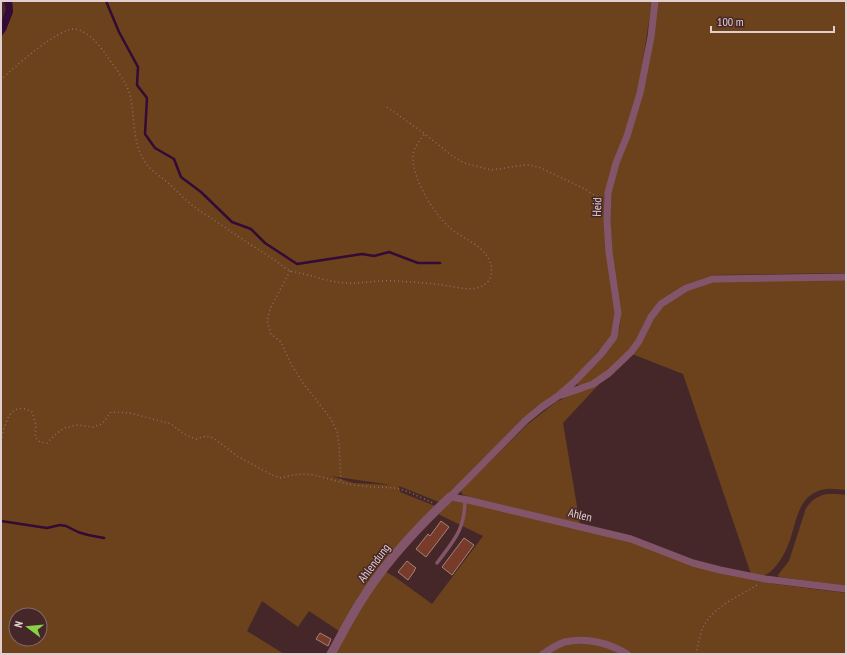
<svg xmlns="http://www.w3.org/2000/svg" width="847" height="655" font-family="'PT Sans Narrow',sans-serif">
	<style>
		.green { fill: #6b421b; fill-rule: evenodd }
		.water { fill: #340a36 }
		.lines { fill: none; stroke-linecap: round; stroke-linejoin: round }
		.stream { stroke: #340a36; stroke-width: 2.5 }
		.building { fill: #783b29; stroke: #a58277 }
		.path { stroke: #896f71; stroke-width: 1.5; stroke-dasharray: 1 3; stroke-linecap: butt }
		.service { stroke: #83556a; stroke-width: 3.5 }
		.minor { stroke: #83556a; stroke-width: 7 }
		.tertiary { stroke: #83556a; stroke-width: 9 }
		.labels { text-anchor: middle; stroke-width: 3; stroke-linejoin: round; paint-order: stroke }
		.street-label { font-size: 12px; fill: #e2cecf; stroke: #452729 }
	</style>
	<rect width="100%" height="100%" fill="#452729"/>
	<path class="green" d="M12,1H652L647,34L639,85L630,118L604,198V216L616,313L612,336L576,376L448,495L439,502L399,486L400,492L435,506L339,631L309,611L298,627L262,601L247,631L284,654H1V37L6,30L13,12ZM330,476L392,485L354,483ZM16,615H40V639H16Z
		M658,1H846V273L715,275L684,285L660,303L630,349L600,377L581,386L578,385L577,382L617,337L620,326L621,314L612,253L609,206L611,194L618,164L629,137Z
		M714,279H846V490C836,489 825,487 816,492C796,501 796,527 788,545C785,553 781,559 776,566C773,569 768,575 764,575C760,576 755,574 751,574L683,374L632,354L662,306L686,290Z
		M602,381L563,423L580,524L463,495L461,492L462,489L528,424L556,402Z
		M827,494H837L846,495V586L779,577L778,575L789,561L806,508C812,500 817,496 827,494Z
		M453,501L467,502L550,523L630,541L718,573L775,584L846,593V654H632L620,647L586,638L544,649L539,654H336L346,635L364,602L386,572L395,577L432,604L483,536L440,515L438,512L445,504Z
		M584,643L600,644L620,654H547C561,646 567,644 584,643Z"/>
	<path class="water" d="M4,1H12L13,12L6,30L1,37V23L6,9Z"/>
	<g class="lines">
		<path class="stream" d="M106,1L119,32L138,67L137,85L147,98L145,134L155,148L174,159L181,177L201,192L232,222L251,229L265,243L297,264L362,254L374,256L389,252L418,263H440
			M1,521L47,528L60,525L66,526L78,532L88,535L104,538"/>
	</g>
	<path class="building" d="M441,521L449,527L426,557L416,549L428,534L430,536Z
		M464,538L474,545L452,575L442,567Z
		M407,561L416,568L414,570H415L408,580L398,572Z
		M320,633L331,639L328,646L316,639Z"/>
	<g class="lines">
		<path class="path" d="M1,80C13,68 58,28 75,29C88,31 100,46 107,56C115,68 126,81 130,95C135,117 132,143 145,162C150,170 160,176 167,182C176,190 183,198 192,205C199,211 207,215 214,220C233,233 251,245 270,257C277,261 283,267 290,271C308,274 328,282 346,283C358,284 371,281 383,281C393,280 403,282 413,282C425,283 437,284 449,286C461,288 475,292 485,284C492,280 493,269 490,262C483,244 462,239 449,227C433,213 411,176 413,155C414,147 420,140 425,134L451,155L464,163L491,170L524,165H530L541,168L585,189L600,199
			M387,107L425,134
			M290,271L270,309L267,321L271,334L281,342L291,364L303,383L331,419L337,432L339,444L341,481
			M1,441C5,425 9,399 32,412L36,425L35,437L40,442L47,443L56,434L64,428L77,425L93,427L102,424L111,412L130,413L171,424L184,434L196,439L206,436L213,438L223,445L237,456L272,475L281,478L293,475L303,474L314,475L352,485L374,487L396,488L409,492L433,503
			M696,654C698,646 700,634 703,627C714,606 738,597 757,585"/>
		<path class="service" d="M437,563C454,540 465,530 465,499"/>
		<path class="minor" d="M562,395L593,384L609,373L631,352L639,341L651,317L661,304L686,288L713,279L846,277
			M450,497L526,420L542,407L558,396L574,382L601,354L614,337L618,313L609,252L607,220L608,193L616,163L627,136L640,93L651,37L655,1
			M450,497L468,500L631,539L693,563L720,570L765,579L846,589
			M543,654C549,650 557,644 565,642C586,637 609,643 627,654"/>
		<path class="tertiary" d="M331,654C341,636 350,618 361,601C385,562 417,528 450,497"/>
	</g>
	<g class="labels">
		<g class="street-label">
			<text transform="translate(597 207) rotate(-88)" y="4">Heid</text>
			<text transform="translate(580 515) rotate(13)" y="4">Ahlen</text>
			<text transform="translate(374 563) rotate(-53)" y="4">Ahlendung</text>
		</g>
	</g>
	<rect width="847" height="655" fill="none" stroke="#e2cecf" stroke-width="4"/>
	<g transform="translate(28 627) rotate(286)"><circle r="19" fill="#452729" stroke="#846a6b"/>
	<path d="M0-3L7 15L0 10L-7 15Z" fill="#89cf48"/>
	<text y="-6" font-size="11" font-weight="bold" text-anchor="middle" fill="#e2cecf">N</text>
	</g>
	<path d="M711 26v6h123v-6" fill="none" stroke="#e2cecf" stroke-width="2"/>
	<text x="717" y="26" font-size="12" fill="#e2cecf" stroke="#452729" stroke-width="3" paint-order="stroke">100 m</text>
</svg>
